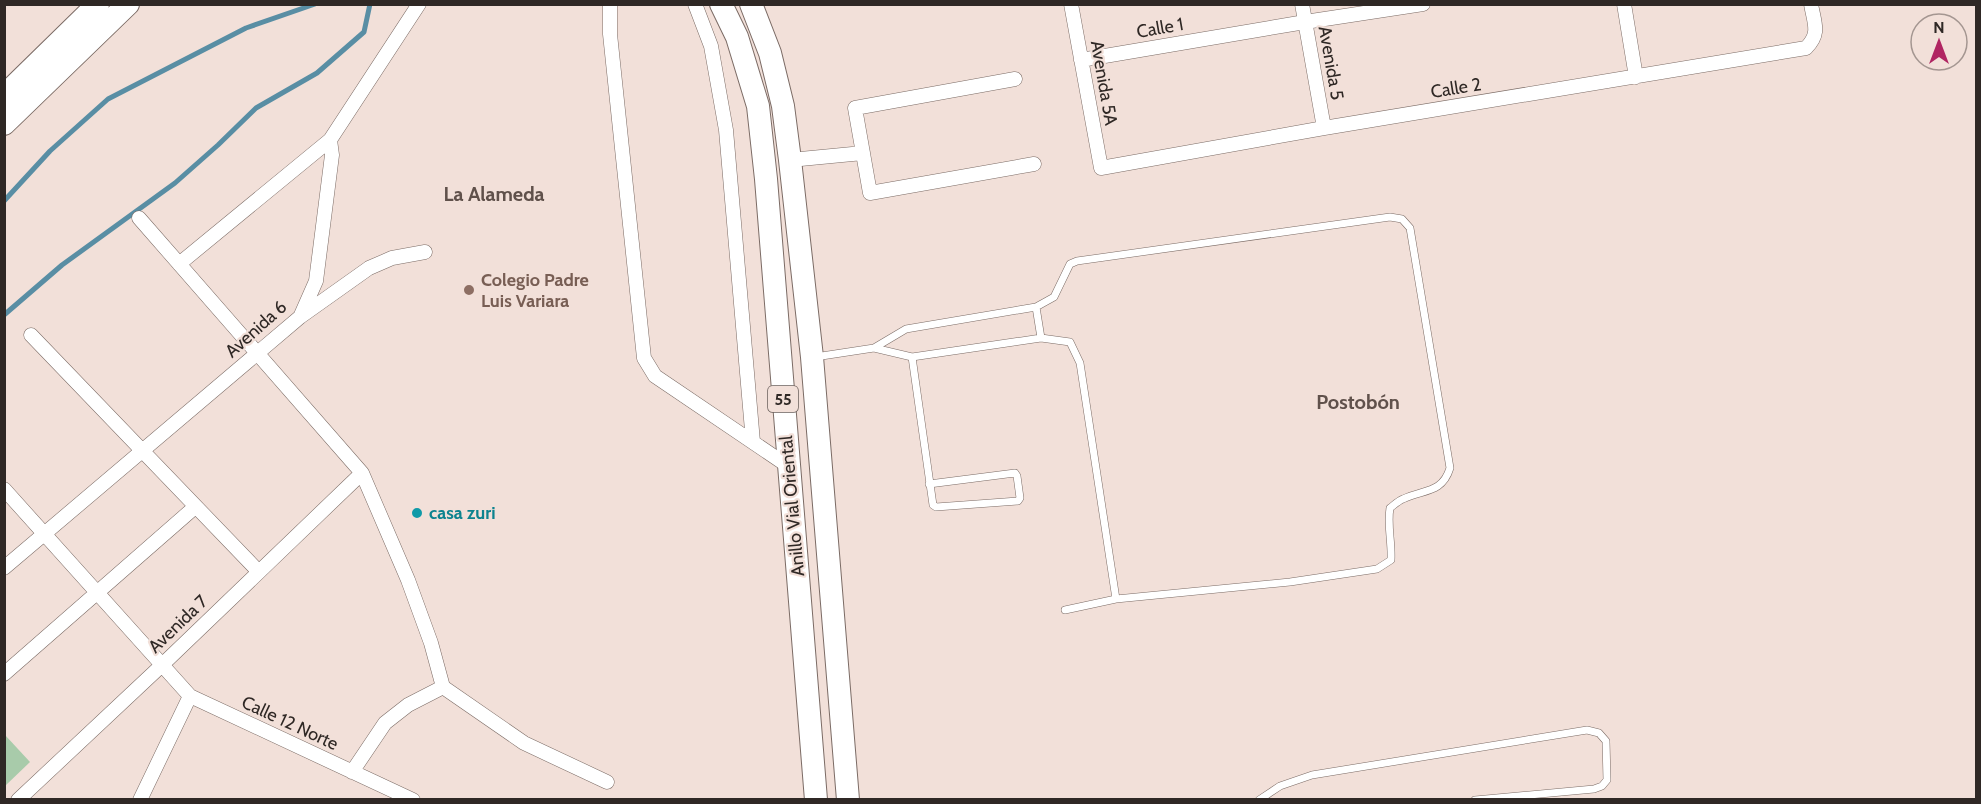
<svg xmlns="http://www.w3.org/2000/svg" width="1981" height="804" font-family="Cabin,sans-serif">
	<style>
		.green { fill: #a8cbaa }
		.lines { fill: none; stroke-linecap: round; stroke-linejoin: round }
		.stream { stroke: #598ea4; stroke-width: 5 }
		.service-casing { stroke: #7b6b65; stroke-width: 8 }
		.minor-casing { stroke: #7b6b65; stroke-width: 15 }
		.primary-casing { stroke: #7b6b65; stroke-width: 24 }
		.trunk-casing { stroke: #7b6b65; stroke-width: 24 }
		.service { stroke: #fff; stroke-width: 7 }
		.minor { stroke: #fff; stroke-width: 14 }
		.primary { stroke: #fff; stroke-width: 22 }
		.trunk { stroke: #fff; stroke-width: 22 }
		.education-dot { fill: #8d6e63; stroke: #f2e0d9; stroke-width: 2 }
		.culture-dot { fill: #0f9aa8; stroke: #f2e0d9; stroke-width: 2 }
		.labels { text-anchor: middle; stroke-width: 4.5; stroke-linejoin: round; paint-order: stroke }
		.shield { fill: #f2e0d9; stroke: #6a5f5b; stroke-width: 1.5 }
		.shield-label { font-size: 16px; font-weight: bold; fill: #2f2825 }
		.street-label { font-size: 18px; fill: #2f2825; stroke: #f2e0d9 }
		.education-label { font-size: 18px; font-weight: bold; fill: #785e54; stroke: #f2e0d9; text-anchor: start }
		.culture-label { font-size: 18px; font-weight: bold; fill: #0d838f; stroke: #f2e0d9; text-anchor: start }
		.neighbourhood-label { font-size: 20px; font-weight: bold; fill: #60514b; stroke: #f2e0d9 }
	</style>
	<rect width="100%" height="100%" fill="#f2e0d9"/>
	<path class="green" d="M5,735L30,762L5,786Z"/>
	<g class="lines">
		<path class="stream" d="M4,201L50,151L108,99L246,28L315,4
			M4,315L62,265L175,183L218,145L256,108L317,73L364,32L370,4"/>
		<g class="service-casing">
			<path id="service" d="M1036,307L1041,338
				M874,348L906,329L1036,307L1054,297L1070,264L1077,261L1390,217L1402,219L1410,228L1450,468C1442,494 1423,489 1403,499C1398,501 1394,505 1390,508C1387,525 1392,542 1391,560L1377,569L1290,582L1116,599L1065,610
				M815,357L874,348L912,357L1041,338L1070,342L1080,363L1116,599
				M912,357L933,505L936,507L1018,501L1020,498L1017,476L1015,473L929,484
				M1259,800L1280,786L1312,775L1587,730L1599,733L1606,741L1607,780L1602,786L1594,789L1475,800"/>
		</g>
		<g class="minor-casing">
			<path id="minor" d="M610,4V34L644,358L655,376L788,466
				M695,4L711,46L726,130L753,442
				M1071,4L1101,168L1324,128L1806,48C1821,33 1814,23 1811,4
				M1302,4L1324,128
				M1624,4L1636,77
				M1081,60L1305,22L1423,4
				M1015,79L855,108L870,193L1034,164
				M790,160L863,153
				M139,218L362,473L408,580L431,643L443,687L524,743L607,782
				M179,264L330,140L419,4
				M301,315L316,281L332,155L330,140
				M31,335L258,571
				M4,489L190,696L413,800
				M4,568L300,317L369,268L392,258L425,252
				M4,674L195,507
				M352,772L385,723L408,705L443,687
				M18,800L162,665L362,473
				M140,800L190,696"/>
		</g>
		<g class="primary-casing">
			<path id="primary" d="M4,96L98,4
				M4,124L128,4"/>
		</g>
		<g class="trunk-casing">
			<path id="trunk" d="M721,4L737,37L758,106L766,179L816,800
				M751,4L770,53L783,106L790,160L812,357L848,800"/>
		</g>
		<use href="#service" class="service"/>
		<use href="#minor" class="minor"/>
		<use href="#primary" class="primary"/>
		<use href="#trunk" class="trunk"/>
	</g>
	<circle class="education-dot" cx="469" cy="290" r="6"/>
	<circle class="culture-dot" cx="417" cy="513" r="6"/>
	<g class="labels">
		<rect class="shield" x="768" y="386" width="30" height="26" rx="4.5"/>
		<g class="shield-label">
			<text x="783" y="405">55</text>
		</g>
		<g class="street-label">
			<text transform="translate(1160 28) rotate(-10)" y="6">Calle 1</text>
			<text transform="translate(1331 63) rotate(80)" y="6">Avenida 5</text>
			<text transform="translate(1104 83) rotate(80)" y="6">Avenida 5A</text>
			<text transform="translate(1456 88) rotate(-9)" y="6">Calle 2</text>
			<text transform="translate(256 329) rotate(-42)" y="6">Avenida 6</text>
			<text transform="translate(792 506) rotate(-95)" y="6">Anillo Vial Oriental</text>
			<text transform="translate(178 624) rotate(-44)" y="6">Avenida 7</text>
			<text transform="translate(290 723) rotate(25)" y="6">Calle 12 Norte</text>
		</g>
		<g class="education-label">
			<text x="481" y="286">Colegio Padre<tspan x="481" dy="21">Luis Variara</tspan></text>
		</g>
		<g class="culture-label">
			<text x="429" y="519">casa zuri</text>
		</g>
		<g class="neighbourhood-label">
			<text x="494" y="201">La Alameda</text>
			<text x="1358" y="409">Postobón</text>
		</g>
	</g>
	<rect width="1981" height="804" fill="none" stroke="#2f2825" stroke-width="12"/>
	<g transform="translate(1939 42)"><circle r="28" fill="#f2e0d9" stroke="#a49691" stroke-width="1.5"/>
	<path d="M0-4.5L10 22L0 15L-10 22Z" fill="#b02562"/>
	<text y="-9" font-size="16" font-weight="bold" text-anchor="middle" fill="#2f2825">N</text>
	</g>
</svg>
